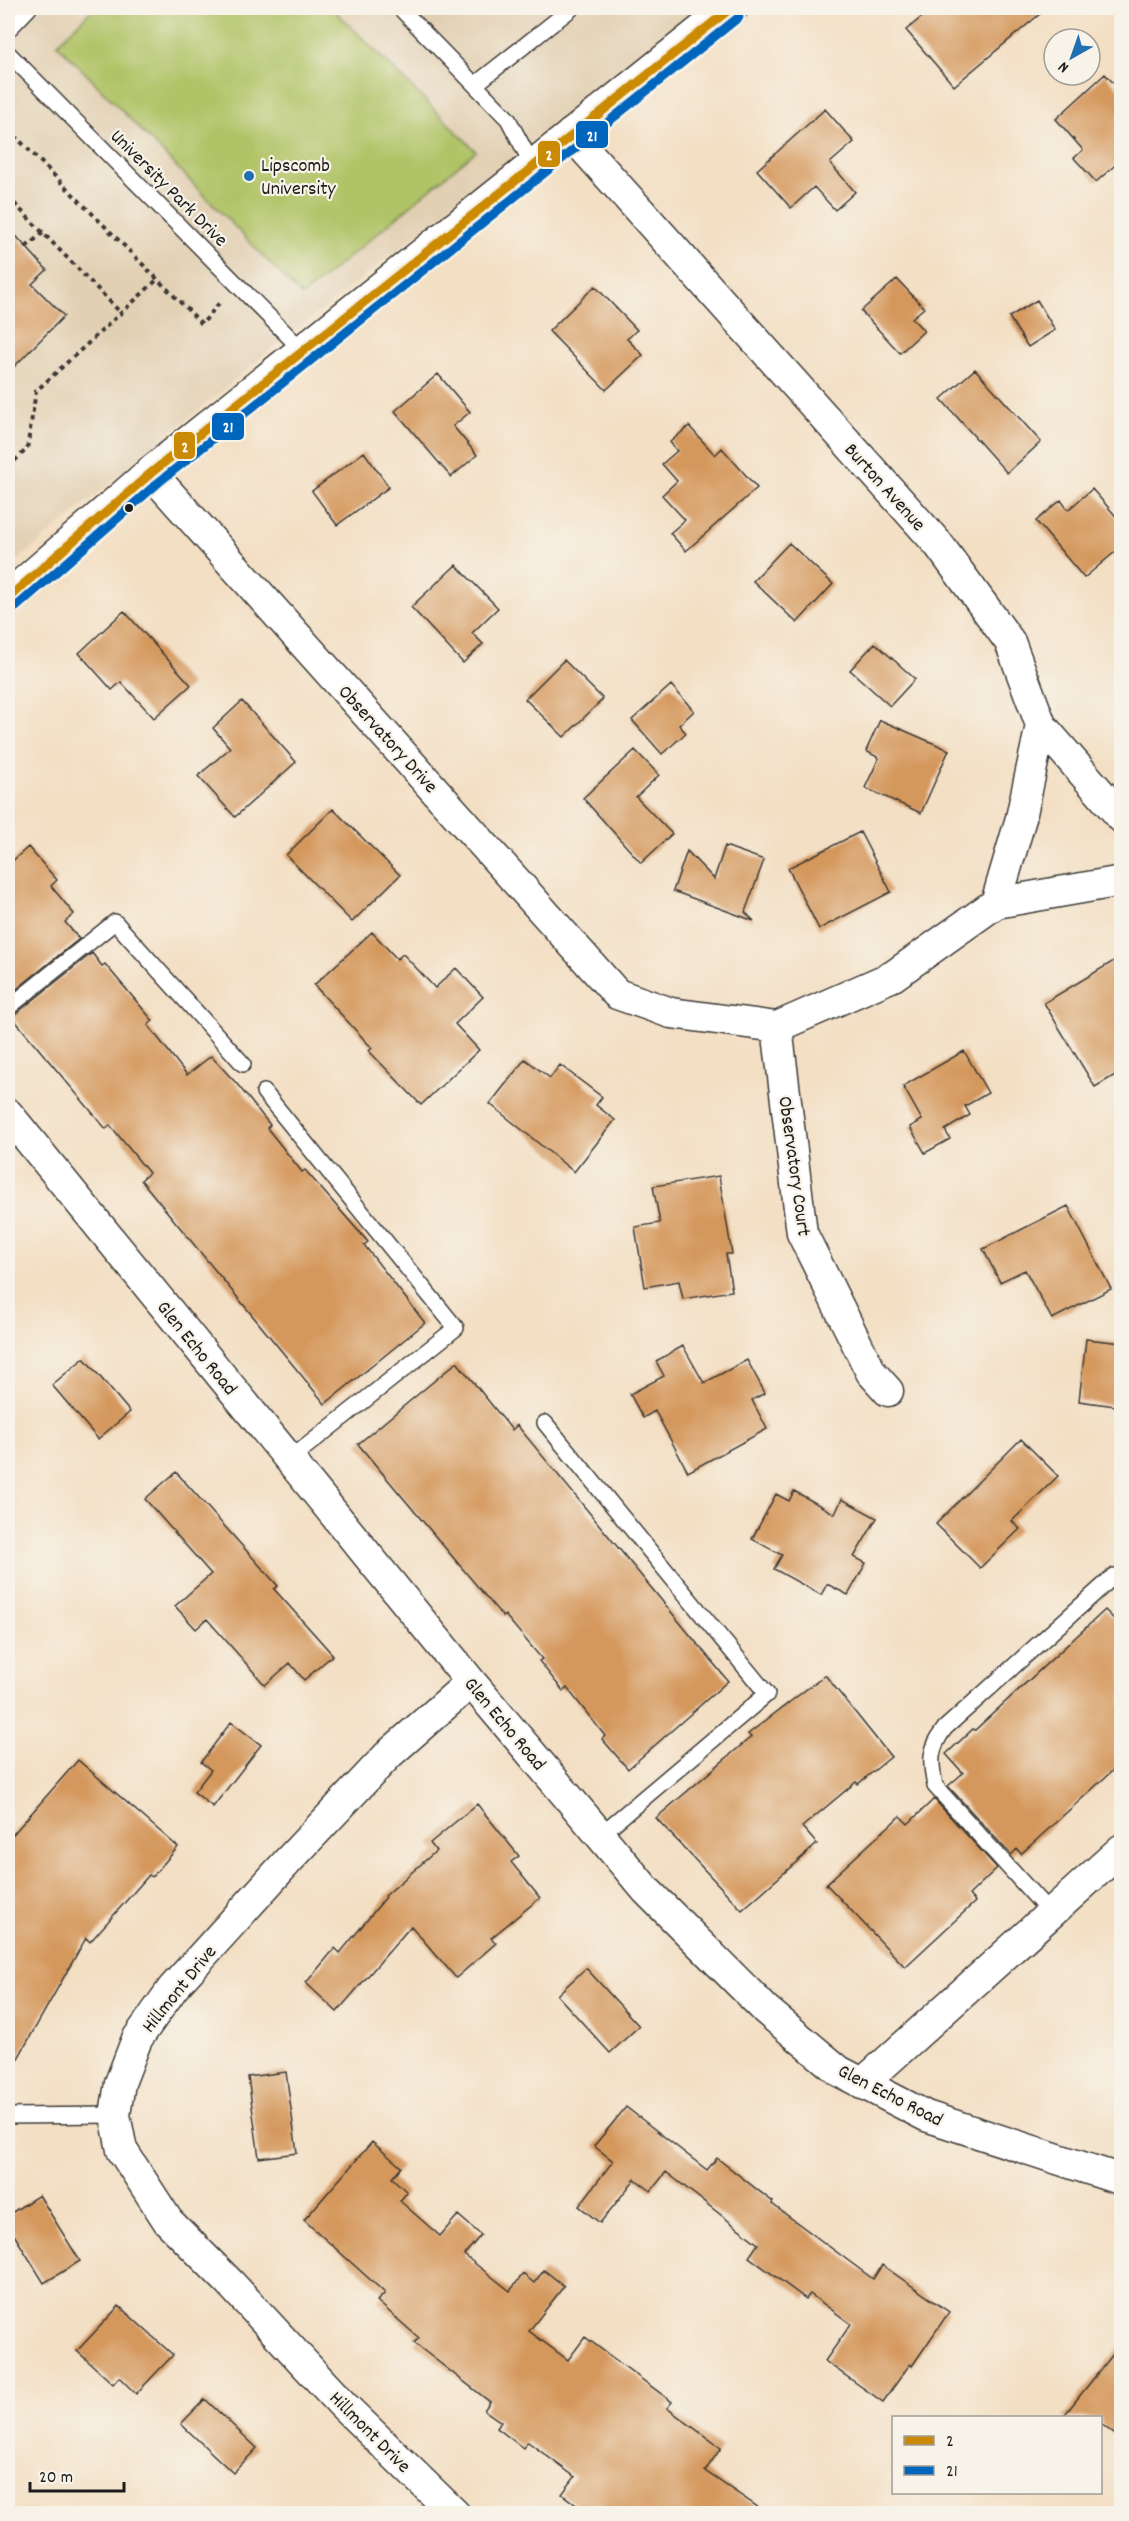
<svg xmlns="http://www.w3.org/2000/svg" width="1129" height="2521" font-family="Dekko,sans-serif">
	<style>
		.built { fill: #e2d0b4 }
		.green { fill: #b0c366; stroke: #667041; stroke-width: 1.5 }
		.building { fill: #d4975c }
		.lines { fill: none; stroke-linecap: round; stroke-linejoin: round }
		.service-casing { stroke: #3c3935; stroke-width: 18 }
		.minor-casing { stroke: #3c3935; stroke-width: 33 }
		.tertiary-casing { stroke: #3c3935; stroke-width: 36 }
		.path { stroke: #3c3935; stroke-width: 4; stroke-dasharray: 4.5 4.5; stroke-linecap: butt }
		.service { stroke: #fff; stroke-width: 15 }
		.minor { stroke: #fff; stroke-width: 30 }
		.tertiary { stroke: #fff; stroke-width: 33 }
		.bus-1-casing { stroke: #f7f3e8; stroke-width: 14 }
		.bus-2-casing { stroke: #f7f3e8; stroke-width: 14 }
		.bus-1 { stroke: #cb8a06; stroke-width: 9 }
		.bus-2 { stroke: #0065bd; stroke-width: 9 }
		.poi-dot { fill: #1f6fb2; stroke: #f7f3e8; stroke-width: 2 }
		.bus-dot { fill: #1c1c1c; stroke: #f7f3e8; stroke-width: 2 }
		.labels { text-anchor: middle; stroke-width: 4.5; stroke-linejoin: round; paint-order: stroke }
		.poi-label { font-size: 20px; fill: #1c1c1c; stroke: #f7f3e8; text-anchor: start }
		.street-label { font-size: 20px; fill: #1c1c1c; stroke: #f7f3e8 }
		.line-badge { stroke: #f7f3e8; stroke-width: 2 }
		.badge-label { font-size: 16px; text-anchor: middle; font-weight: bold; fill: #fff }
	</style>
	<rect width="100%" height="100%" fill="#f7f3e8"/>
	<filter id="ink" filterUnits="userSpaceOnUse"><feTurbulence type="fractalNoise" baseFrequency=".0167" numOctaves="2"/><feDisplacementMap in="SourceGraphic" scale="12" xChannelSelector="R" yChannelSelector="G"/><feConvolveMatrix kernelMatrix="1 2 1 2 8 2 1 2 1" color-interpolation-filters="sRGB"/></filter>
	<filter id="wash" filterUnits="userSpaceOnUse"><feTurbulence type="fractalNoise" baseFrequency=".008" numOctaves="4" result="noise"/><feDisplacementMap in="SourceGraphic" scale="24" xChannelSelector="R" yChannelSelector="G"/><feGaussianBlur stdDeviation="1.35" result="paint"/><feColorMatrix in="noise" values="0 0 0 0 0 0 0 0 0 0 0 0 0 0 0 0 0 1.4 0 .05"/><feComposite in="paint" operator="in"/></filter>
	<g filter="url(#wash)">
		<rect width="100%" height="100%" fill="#f3dfc4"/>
		<path class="built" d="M8,8H705L278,344L8,568Z"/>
		<path class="green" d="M94,8H332L476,151L302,296L57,44Z"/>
		<g id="blocks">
			<path class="building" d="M933,8H1047L954,86L906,30Z
				M1105,74L1122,92V159L1096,182L1074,158L1083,150L1056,119Z
				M825,109L854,142L830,163L855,192L835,210L814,187L791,208L757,170Z
				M8,227L47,270L32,284L64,316L8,373Z
				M897,279L924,308L912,318L924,331L900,353L861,311Z
				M595,286L637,330L627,339L643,355L606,390L549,331Z
				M1037,300L1055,330L1028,347L1009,317Z
				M975,369L1041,442L1007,473L941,399Z
				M438,374L470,412L453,426L477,455L451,477L395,411Z
				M689,426L715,455L722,448L757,488L686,551L670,533L685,520L662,495L677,481L662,464L677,451L670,442Z
				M364,452L389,487L337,525L312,491Z
				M1092,489L1122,523V546L1084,578L1036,521L1061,500L1068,510Z
				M789,543L833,584L797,623L753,581Z
				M456,565L498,608L472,633L483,644L463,663L411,607Z
				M124,611L191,685L154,718L121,682L112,690L79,653Z
				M875,643L915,679L890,706L850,670Z
				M564,660L603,699L564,737L525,699Z
				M671,685L694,711L679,725L686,733L662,754L632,720Z
				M242,701L296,762L235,817L198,776L230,748L213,728Z
				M880,720L949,750L921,813L865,788L879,758L866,751Z
				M635,750L659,775L636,797L672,834L641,863L583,798Z
				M333,809L400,875L352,922L286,855Z
				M860,832L891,892L819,929L788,868Z
				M725,846L764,860L745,912L754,921L673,891L687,851L714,879Z
				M28,847L57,880L51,886L74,914L65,922L79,939L8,996V865Z
				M372,932L397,959L403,954L435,988L456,968L483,997L455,1024L479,1050L421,1105L369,1051L372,1048L314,985Z
				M92,953L102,966L105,964L153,1021L148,1025L187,1075L211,1056L237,1084L270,1125L267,1128L302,1172L305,1170L368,1242L364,1245L425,1323L325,1404L141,1180L149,1173L110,1125L106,1129L12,1017Z
				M1122,956V1071L1095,1087L1044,1003Z
				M964,1051L988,1093L965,1106L970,1115L945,1130L950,1139L925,1153L910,1127L922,1120L903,1086Z
				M525,1059L550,1078L560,1065L602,1097L596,1105L615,1120L574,1172L490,1104Z
				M719,1176L732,1254H726L732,1291L683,1299L679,1281L645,1287L635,1227L660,1223L653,1186Z
				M1068,1206L1111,1289L1052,1319L1025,1270L1000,1282L983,1249Z
				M1086,1339L1122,1343V1407L1079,1401Z
				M683,1346L704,1383L747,1360L765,1393L752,1400L767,1429L688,1472L655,1411L643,1418L630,1394L664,1376L656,1361Z
				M84,1358L130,1412L98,1439L52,1385Z
				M457,1362L512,1430L517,1425L728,1681L628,1769L602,1739L605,1736L567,1688L563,1691L539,1661L542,1659L505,1615L503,1617L358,1444Z
				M1021,1439L1058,1476L1012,1521L1020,1529L980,1568L936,1524Z
				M176,1472L278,1586L274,1589L333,1655L304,1680L290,1663L265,1685L207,1619L196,1629L175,1606L211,1574L145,1499Z
				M794,1491L835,1514L842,1499L877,1518L854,1557L866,1563L848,1595L827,1584L821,1595L774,1569L782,1555L752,1539L776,1494L789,1501Z
				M1105,1610L1122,1627V1762L1021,1854L1017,1849L1011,1855L948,1786L963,1773L946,1754L973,1729L975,1730Z
				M825,1675L891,1757L858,1784L856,1782L802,1827L817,1844L742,1910L656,1818L751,1737L748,1734Z
				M231,1722L261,1745L213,1807L194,1792L211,1770L201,1762Z
				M78,1760L178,1847L152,1877L149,1875L90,1942L86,1938L8,2076V1840Z
				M934,1799L997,1868L969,1895L975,1902L905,1967L826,1884L900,1816L908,1824Z
				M477,1804L519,1856L511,1862L540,1898L491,1938L496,1943L456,1978L411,1926L337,2012L306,1983L335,1948L340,1953L386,1897L385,1896L436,1851L430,1843Z
				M586,1968L639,2026L610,2053L557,1995Z
				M286,2072L297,2153L259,2158L248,2077Z
				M626,2107L707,2170L717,2158L773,2202L772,2204L873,2279L882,2265L949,2312L912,2366L910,2364L883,2402L825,2361L851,2324L810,2294L806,2299L749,2257L758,2244L666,2172L651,2191L635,2179L600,2223L579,2206L613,2161L594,2146Z
				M372,2142L401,2167L392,2178L407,2192L400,2201L440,2236L458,2215L481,2235L464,2255L510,2291L523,2274L534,2283L544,2270L564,2286L529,2331L568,2360L585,2337L672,2402L667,2408L721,2448L705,2471L768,2514H588L562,2494L575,2477L528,2442L523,2448L497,2428L501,2422L484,2410L490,2402L414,2343L419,2338L377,2301L385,2293L304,2220Z
				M39,2195L80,2261L44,2283L8,2225V2215Z
				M119,2306L173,2355L136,2394L119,2377L113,2384L77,2351Z
				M1122,2343V2440L1101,2424V2418H1062Z
				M205,2399L257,2448L233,2473L181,2424Z"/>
		</g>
	</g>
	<g filter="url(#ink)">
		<use href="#blocks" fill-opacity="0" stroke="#3c3935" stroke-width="1.5"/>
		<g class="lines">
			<g class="service-casing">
				<path id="service" d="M400,8L508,119L533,166
					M8,30L29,8
					M8,53L303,351
					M476,84L572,8
					M8,1008L115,922L243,1064
					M264,1092L456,1328L289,1460
					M545,1423L767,1694L600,1835
					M1051,1914L935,1786C930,1761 929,1749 945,1728L1114,1576L1122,1584
					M8,2116L115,2115"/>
			</g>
			<g class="minor-casing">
				<path id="minor" d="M571,134L939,545L1010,642L1041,725L1021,818L996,903
					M151,473L617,994L671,1013L777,1027L893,976L996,903L1122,881
					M1041,725L1122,818
					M777,1027L802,1233L871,1372L888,1391
					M8,1114L471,1682L600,1835L646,1890L766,2010L839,2071L926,2116L1122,2180
					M862,2084L1122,1849
					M455,2514L342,2404L230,2283L168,2221L122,2150L115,2115L120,2083L137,2039L173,1988L287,1862L389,1754L471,1682"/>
			</g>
			<g class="tertiary-casing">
				<path id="tertiary" d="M8,598L151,473L731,8"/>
			</g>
			<path class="path" d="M8,129L202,324L221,301
				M8,197L121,313
				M26,247L43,233
				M8,467L27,449L36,391L158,279"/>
			<use href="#service" class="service"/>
			<use href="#minor" class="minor"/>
			<use href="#tertiary" class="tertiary"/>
			<g class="bus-1-casing">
				<path id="bus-1" d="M8,598L151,473L731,8"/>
			</g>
			<g class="bus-2-casing">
				<path id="bus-2" d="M16,607L159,482L739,17"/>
			</g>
			<use href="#bus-1" class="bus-1"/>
			<use href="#bus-2" class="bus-2"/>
		</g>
	</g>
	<circle class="poi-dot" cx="249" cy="176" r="6"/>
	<circle class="bus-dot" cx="129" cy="508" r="5"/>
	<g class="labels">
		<g class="poi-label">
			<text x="261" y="171">Lipscomb<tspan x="261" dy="23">University</tspan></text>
		</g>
		<g class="street-label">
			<text transform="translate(170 187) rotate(45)" y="7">University Park Drive</text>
			<text transform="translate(886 486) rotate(48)" y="7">Burton Avenue</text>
			<text transform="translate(389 738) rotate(48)" y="7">Observatory Drive</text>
			<text transform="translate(796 1166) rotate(82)" y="7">Observatory Court</text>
			<text transform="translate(198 1347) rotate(51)" y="7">Glen Echo Road</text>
			<text transform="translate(506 1723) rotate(50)" y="7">Glen Echo Road</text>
			<text transform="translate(178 1988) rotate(-51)" y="7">Hillmont Drive</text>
			<text transform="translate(891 2094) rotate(27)" y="7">Glen Echo Road</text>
			<text transform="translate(371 2431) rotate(45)" y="7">Hillmont Drive</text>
		</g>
	</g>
	<g class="line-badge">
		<rect x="575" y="120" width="34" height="29" rx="6" fill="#0065bd"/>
		<rect x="537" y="140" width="24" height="28" rx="6" fill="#cb8a06"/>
		<rect x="211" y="412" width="34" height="29" rx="6" fill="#0065bd"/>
		<rect x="173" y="431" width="23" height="29" rx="6" fill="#cb8a06"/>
	</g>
	<g class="badge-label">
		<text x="592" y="141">21</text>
		<text x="549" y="160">2</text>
		<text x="228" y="432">21</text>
		<text x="185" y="452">2</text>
	</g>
	<rect width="1129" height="2521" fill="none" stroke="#f7f3e8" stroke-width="30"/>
	<rect x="892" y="2416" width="210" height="78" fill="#f7f3e8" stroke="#9f9d96" stroke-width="1.5"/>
	<rect x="904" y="2436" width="30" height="9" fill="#cb8a06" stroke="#9f9d96" stroke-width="1.5"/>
	<text x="946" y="2446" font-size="18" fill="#1c1c1c">2</text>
	<rect x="904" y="2466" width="30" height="9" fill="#0065bd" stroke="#9f9d96" stroke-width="1.5"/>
	<text x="946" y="2476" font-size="18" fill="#1c1c1c">21</text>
	<g transform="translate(1072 57) rotate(220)"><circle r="28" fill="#f7f3e8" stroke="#9f9d96" stroke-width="1.5"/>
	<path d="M0-4.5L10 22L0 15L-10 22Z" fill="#1f6fb2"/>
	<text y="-9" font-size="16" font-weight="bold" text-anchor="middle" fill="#1c1c1c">N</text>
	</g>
	<path d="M30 2482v9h94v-9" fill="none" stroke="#1c1c1c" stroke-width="3"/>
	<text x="39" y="2482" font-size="18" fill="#1c1c1c" stroke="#f7f3e8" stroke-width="4.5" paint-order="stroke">20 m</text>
</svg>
